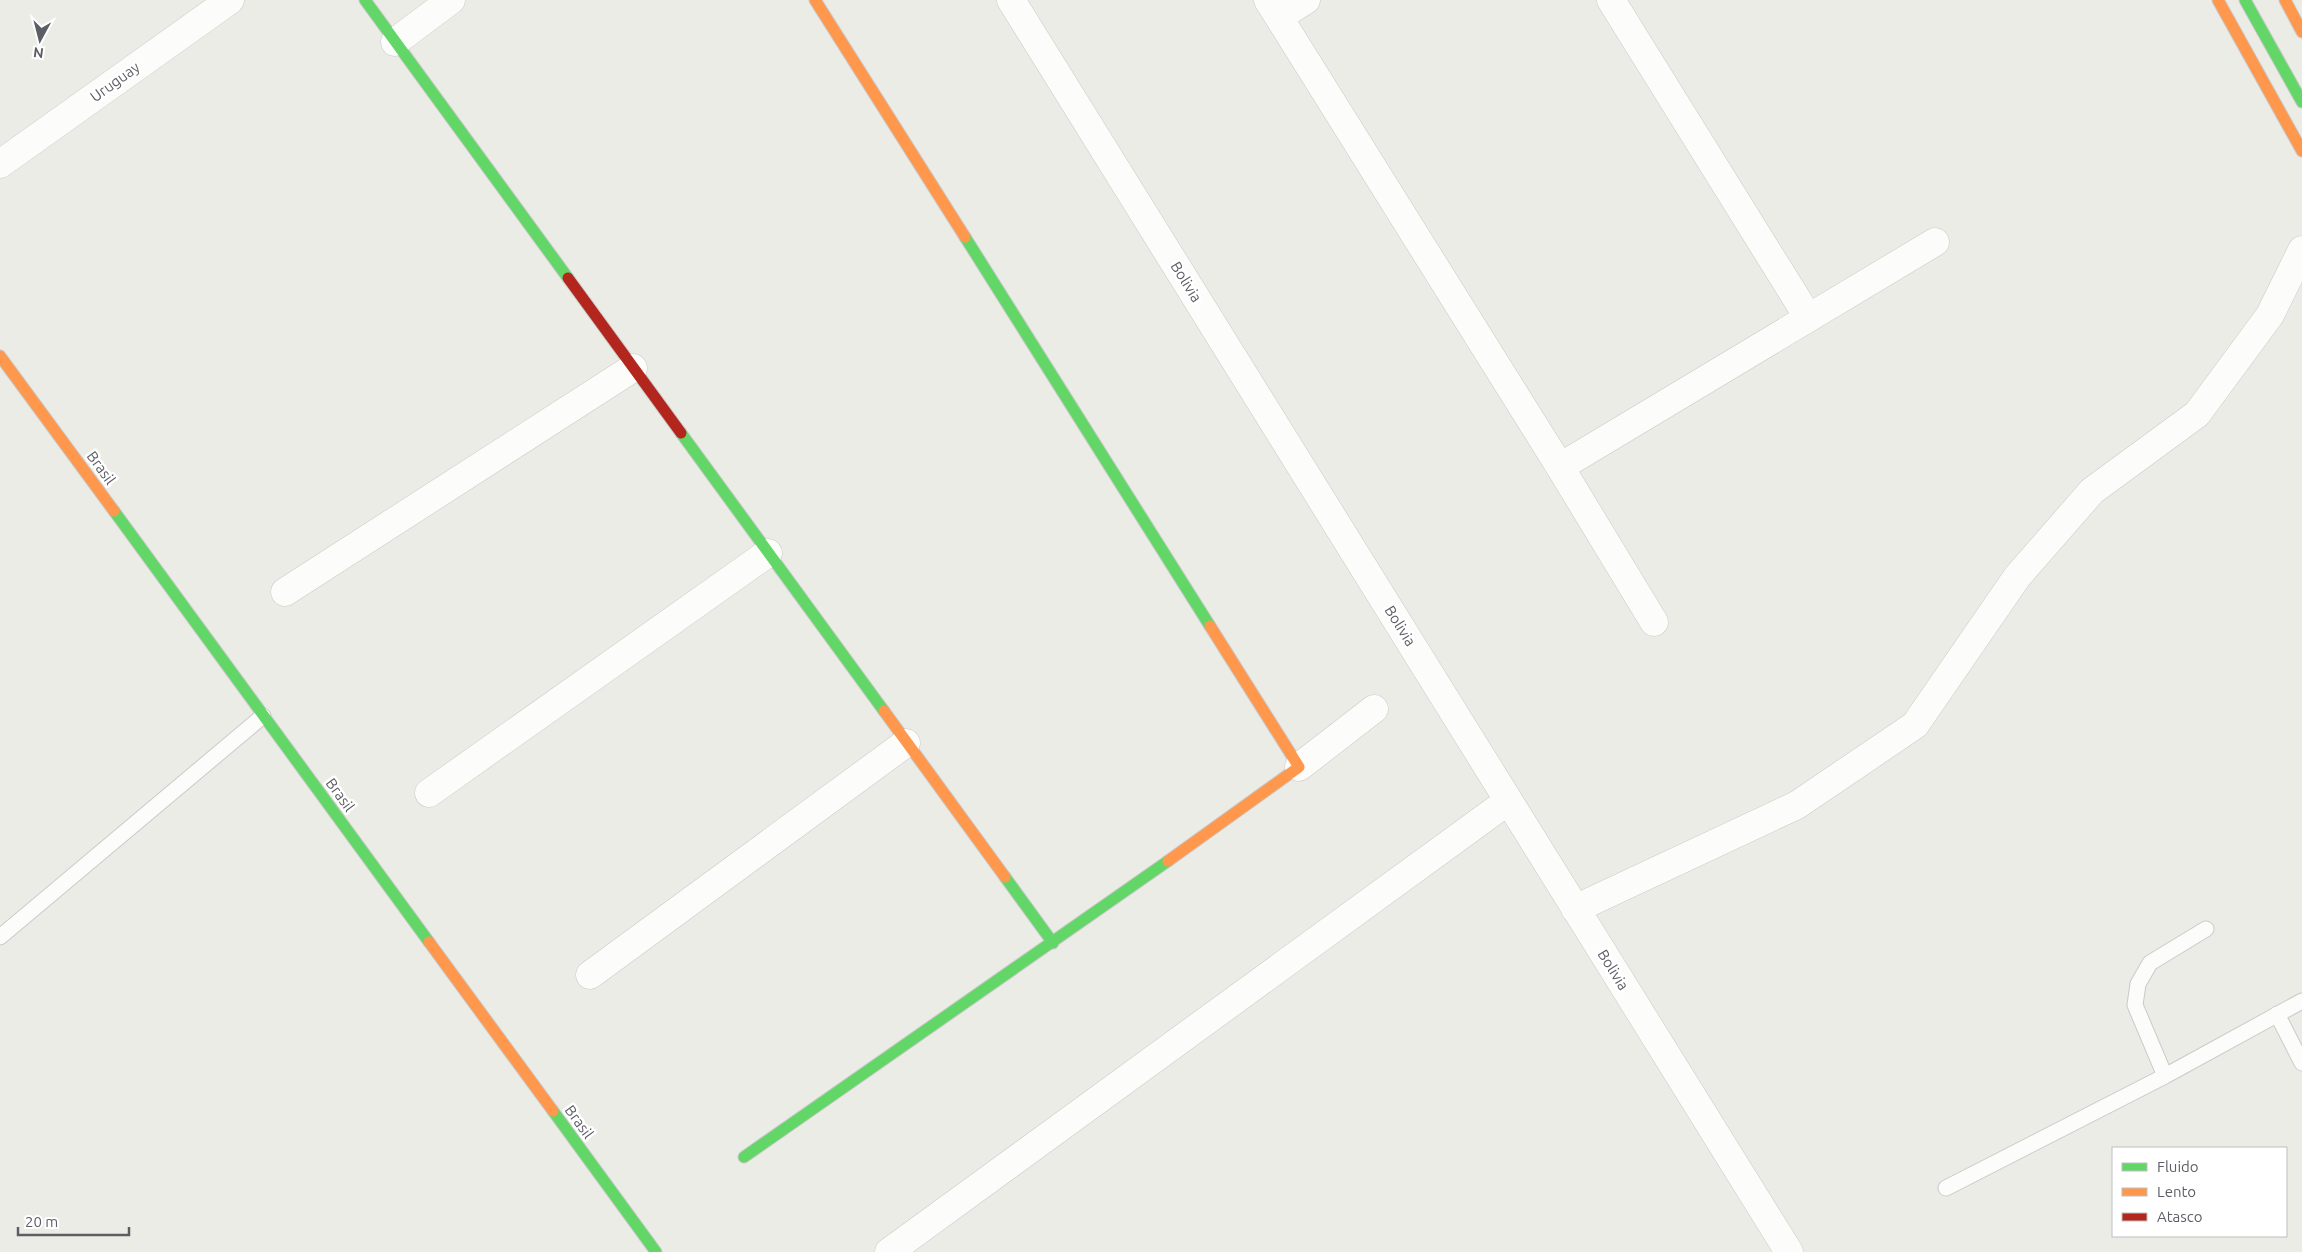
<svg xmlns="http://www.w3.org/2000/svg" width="2302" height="1252" font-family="Ubuntu,sans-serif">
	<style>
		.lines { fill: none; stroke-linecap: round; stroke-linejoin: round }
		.lane-casing { stroke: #c9cac9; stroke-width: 17 }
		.street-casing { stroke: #c9cac9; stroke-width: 29 }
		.fast-casing { stroke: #c8c9c9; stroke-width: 13 }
		.slow-casing { stroke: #c8c9c9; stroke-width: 13 }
		.jam-casing { stroke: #c8c9c9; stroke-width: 13 }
		.lane { stroke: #fcfcfb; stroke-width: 15 }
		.street { stroke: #fcfcfb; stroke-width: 28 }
		.fast { stroke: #63d668; stroke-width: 11 }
		.slow { stroke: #ff974d; stroke-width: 11 }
		.jam { stroke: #b3261e; stroke-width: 11 }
		.labels { text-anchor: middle; stroke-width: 5; stroke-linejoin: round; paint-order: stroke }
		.street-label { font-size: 15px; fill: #5c5e65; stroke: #fff }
	</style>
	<rect width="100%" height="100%" fill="#ecece7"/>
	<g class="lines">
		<g class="lane-casing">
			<path id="lane" d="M0,937L263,716
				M2277,1014L2302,1063
				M2165,1076L2135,1005L2138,984L2150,963L2206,929
				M1946,1188L2165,1076L2302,1001"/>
		</g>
		<g class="street-casing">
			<path id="street" d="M1011,0L1789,1252
				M1268,0L1560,467L1654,622
				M1611,0L1808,317
				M1279,17L1306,0
				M395,42L451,0
				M0,164L230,0
				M1560,467L1935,242
				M285,592L633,368
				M1299,767L1374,709
				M429,793L768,553
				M1575,909L1797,805L1915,725L2017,577L2092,491L2197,414L2270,315L2302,250
				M590,975L906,743
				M889,1252L1508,801"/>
		</g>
		<g class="fast-casing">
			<path id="fast" d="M365,0L568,278
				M2245,0L2302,102
				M965,237L1210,626
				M681,433L884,711
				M114,511L429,942
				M1005,877L1053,943
				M553,1111L656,1252
				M744,1157L1168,861"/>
		</g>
		<g class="slow-casing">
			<path id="slow" d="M815,0L965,237
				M2218,0L2302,151
				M2285,0L2302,32
				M0,356L114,511
				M884,711L1005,877
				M1168,861L1299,767L1210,626
				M429,942L553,1111"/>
		</g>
		<g class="jam-casing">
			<path id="jam" d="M568,278L681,433"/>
		</g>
		<use href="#lane" class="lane"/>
		<use href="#street" class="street"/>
		<use href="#fast" class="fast"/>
		<use href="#slow" class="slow"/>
		<use href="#jam" class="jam"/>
	</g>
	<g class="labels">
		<g class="street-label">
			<text transform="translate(115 82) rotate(-36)" y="5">Uruguay</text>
			<text transform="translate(1186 282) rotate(58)" y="5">Bolivia</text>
			<text transform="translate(101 468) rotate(54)" y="5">Brasil</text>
			<text transform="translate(1400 626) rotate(58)" y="5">Bolivia</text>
			<text transform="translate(340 795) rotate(54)" y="5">Brasil</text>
			<text transform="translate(1613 970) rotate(58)" y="5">Bolivia</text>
			<text transform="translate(579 1122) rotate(54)" y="5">Brasil</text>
		</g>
	</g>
	<rect x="2112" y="1147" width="175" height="90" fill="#ffffff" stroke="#bebfc1"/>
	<rect x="2122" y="1163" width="25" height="8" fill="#63d668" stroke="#bebfc1"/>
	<text x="2157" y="1172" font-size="15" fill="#5c5e65">Fluido</text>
	<rect x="2122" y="1188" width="25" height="8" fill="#ff974d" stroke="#bebfc1"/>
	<text x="2157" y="1197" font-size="15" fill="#5c5e65">Lento</text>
	<rect x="2122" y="1213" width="25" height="8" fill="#b3261e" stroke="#bebfc1"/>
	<text x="2157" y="1222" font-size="15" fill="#5c5e65">Atasco</text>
	<g transform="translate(40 40) rotate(187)" stroke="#ffffff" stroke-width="4" paint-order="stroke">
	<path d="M0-4L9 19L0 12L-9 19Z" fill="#5c5e65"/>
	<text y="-8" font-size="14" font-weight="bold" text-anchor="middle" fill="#5c5e65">N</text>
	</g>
	<path d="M18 1227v8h111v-8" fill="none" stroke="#5c5e65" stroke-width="2.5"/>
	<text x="25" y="1227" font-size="15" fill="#5c5e65" stroke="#ffffff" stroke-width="4" paint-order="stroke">20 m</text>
</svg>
